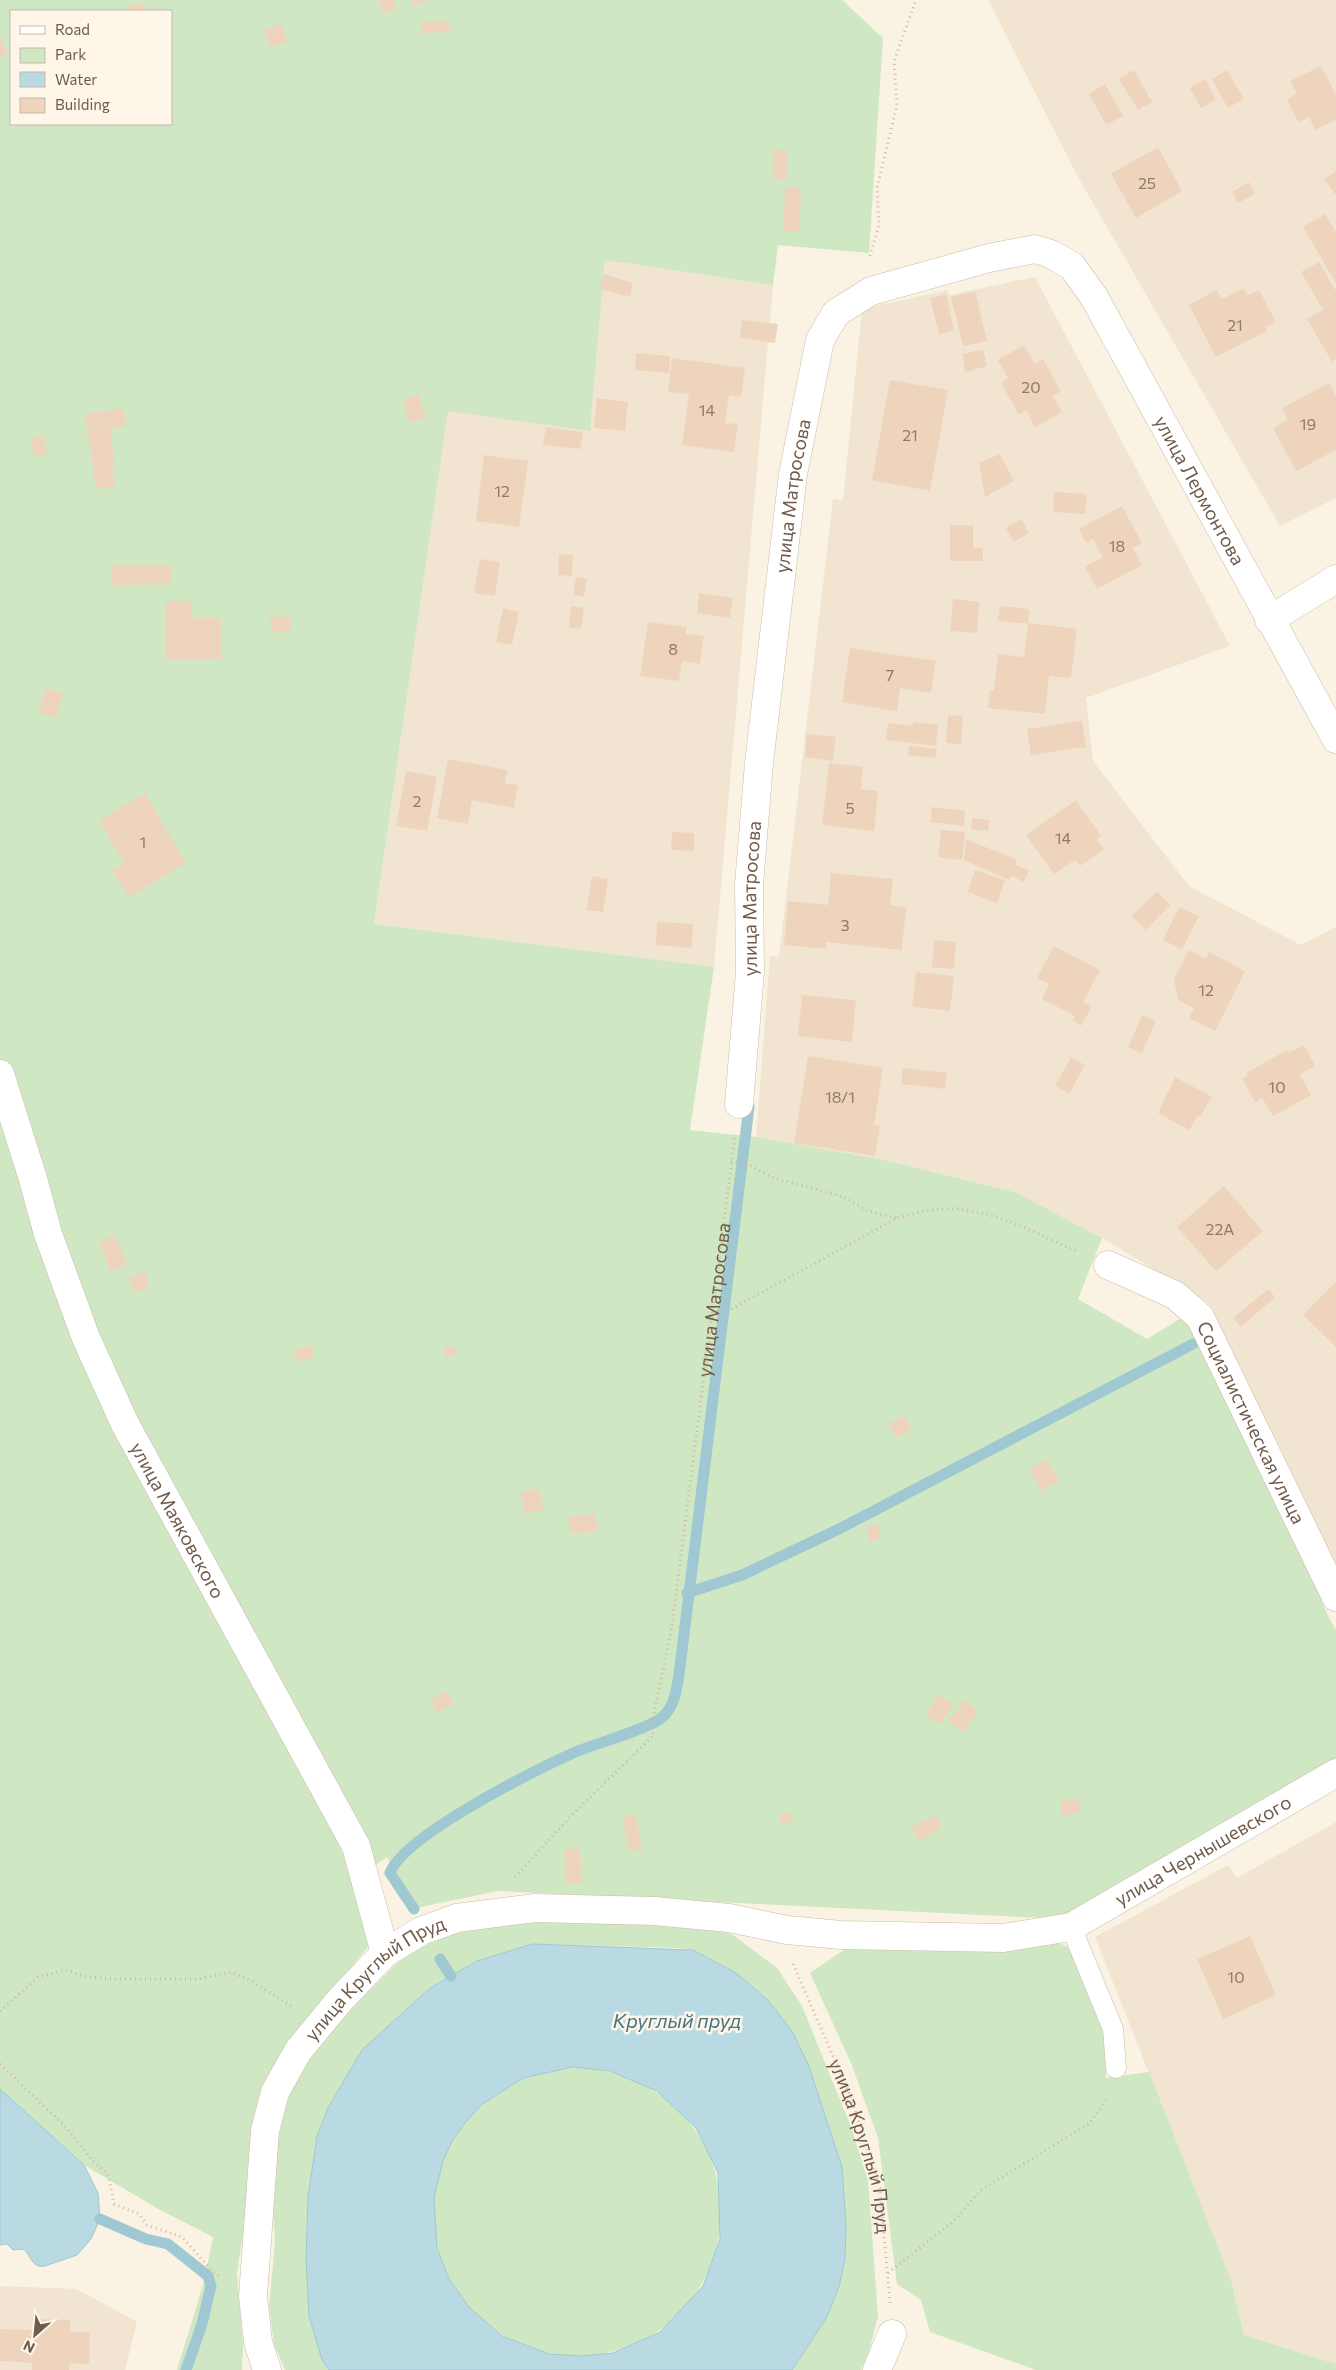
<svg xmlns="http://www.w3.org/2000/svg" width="1336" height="2370" font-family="Commissioner,sans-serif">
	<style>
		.residential { fill: #f1e5d2 }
		.green { fill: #cfe7c3; fill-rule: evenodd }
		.water { fill: #b9dae2; stroke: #a0c8d3; fill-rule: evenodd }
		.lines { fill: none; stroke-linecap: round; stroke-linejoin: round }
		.stream { stroke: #a0c8d3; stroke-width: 11 }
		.building { fill: #eed4bd }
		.lane-casing { stroke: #cbbbab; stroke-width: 21 }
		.street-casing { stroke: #cbbbab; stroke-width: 29 }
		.path { stroke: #d2b7a0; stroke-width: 3; stroke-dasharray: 1 4; stroke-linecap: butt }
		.lane { stroke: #fff; stroke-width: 20 }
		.street { stroke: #fff; stroke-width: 28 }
		.labels { text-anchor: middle; stroke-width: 5; stroke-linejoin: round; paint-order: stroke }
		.number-label { font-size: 16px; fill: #907968 }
		.street-label { font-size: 19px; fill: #715b4b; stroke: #fef7e9 }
		.water-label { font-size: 20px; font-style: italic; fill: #477483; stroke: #fef7e9 }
	</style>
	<rect width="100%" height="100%" fill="#faf3e3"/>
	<path class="residential" d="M988,0H1336V498L1280,526L1079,179Z
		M605,260L773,285L714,967L374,924L448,410L590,431Z
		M1035,277L1230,646L1086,698L1093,761L1189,886L1301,945L1336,927V1570L1209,1303L1102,1238L1015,1192L884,1160L756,1137L770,956L779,957L833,499L843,500L862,309L948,290L949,295Z
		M1336,1822V2364L1244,2335L1231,2280L1095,1937L1228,1865L1237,1878Z
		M0,2286L77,2289L137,2322L125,2370H0Z"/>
	<path class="green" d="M0,0H842L883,38L869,253L778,245L773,285L605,260L590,431L448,411L374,924L714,967L690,1130L756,1137L884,1160L1015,1192L1102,1238L1078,1299L1147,1339L1186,1315L1241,1409L1328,1616L1336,1630V1760L1061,1919L498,1891L416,1908L387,1857L360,1876L371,1927L368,1947L295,2035L252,2174L237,2273L243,2345L242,2370H177L204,2282L213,2237L160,2210L84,2165L0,2089ZM11,11H171V124H11Z
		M531,1921L711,1926L733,1935L777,1968L802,2006L851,2127L868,2181L878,2316L869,2352L861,2370H792L827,2317L839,2287L845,2259L846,2225L792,2031L767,1999L736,1973L693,1950L680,1948L532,1944L477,1961L430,1988L322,2360L329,2370H285L274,2344L269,2306L275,2244L273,2208L277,2128L288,2090L325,2035L399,1961L420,1948L455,1932Z
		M1047,1943H1059L1074,1950L1106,2034V2078L1149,2072L1231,2280L1244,2335L1336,2364V2370H1036L930,2332L921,2300L897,2284L878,2138L851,2063L810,1973L845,1949L989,1952Z
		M433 2212a144 144 0 1 1 288 0a144 144 0 1 1-288 0Z"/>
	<path class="water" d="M532,1944L693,1950L736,1973L767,1999L792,2031L808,2064L842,2167L846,2225L845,2259L839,2287L827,2317L792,2370H329L322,2360L309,2316L306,2259L308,2197L317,2136L328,2108L362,2050L430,1988L477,1961ZM573,2067L610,2071L657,2091L696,2128L718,2173L720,2239L703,2286L660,2332L613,2353L582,2356L549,2354L502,2336L469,2307L449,2279L437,2248L434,2198L443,2161L452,2141L464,2124L481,2105L523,2078Z
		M0,2089L84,2165L98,2193L100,2219L91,2239L77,2255L45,2266C32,2269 31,2255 23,2249L13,2250L7,2244L0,2245Z"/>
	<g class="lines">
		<path class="stream" d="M687,1593L742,1575L839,1529L1193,1344
			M414,1909L390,1873C403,1836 540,1767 578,1751C604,1741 632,1734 657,1721C674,1711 676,1693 679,1675L749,1107
			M440,1959L451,1976
			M100,2219L146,2239L168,2244L208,2276L211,2286L202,2324L186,2370"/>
	</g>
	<path class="building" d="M379,0H394L396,10L382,13Z
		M411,0H430V1L412,5Z
		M144,3L146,11H129L128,6Z
		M421,21H449V32L421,33Z
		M282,24L287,42L269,47L264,29Z
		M0,37L8,54L0,57Z
		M1321,66L1336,95V120L1315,130L1309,117L1298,122L1287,99L1297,94L1290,81Z
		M1134,70L1152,102L1138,110L1119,79Z
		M1227,70L1244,99L1228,108L1212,79Z
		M1205,79L1216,100L1201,108L1190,88Z
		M1105,84L1123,116L1106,125L1089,94Z
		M1158,147L1182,191L1136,218L1111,174Z
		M774,150L788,151L786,180L772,179Z
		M1336,171V194H1335L1324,179Z
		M1249,182L1255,194L1238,203L1232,192Z
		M785,187H801L799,232H783Z
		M1325,214L1336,232V283L1303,227Z
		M1319,262L1336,291V359L1332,362L1307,319L1323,310L1301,272Z
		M604,274L633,283L630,297L600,289Z
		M1244,288L1248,295L1259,290L1276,322L1265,327L1267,331L1216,357L1189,305L1217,290L1222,299Z
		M975,291L987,341L963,346L951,297Z
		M946,294L954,330L939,334L930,298Z
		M742,320L778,324L775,343L740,338Z
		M1024,345L1035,364L1043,359L1061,391L1053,396L1062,412L1035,427L1026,410L1019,415L1001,383L1008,378L998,360Z
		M983,349L987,366L965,372L963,354Z
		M636,353L670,356L669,373L635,370Z
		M672,358L745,368L741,397L729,395L725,423L738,424L734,452L682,445L689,394L668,392Z
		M890,380L948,390L930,491L872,480Z
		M1329,383L1336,396V450L1296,471L1273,428L1288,420L1282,408Z
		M419,395L425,418L409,423L403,400Z
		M597,398L628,402L625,431L594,428Z
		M124,408L126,426L110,428L115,465H112L115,486L96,489L85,414Z
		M546,427L583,432L580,449L543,445Z
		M44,436L47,454L34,457L31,438Z
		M1000,454L1014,481L985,497L979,463Z
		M484,455L528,461L519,527L476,521Z
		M1054,492L1087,494L1085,514L1053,512Z
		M1122,506L1142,543L1133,548L1142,565L1097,589L1085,567L1103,557L1093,539L1086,543L1079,529Z
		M1021,519L1029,533L1014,542L1006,528Z
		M950,525H973V548H983V561H950Z
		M559,554L573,555L572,576L558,575Z
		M480,559L500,562L495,596L474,593Z
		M172,565V584L112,585V566Z
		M576,577L587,579L584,597L573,595Z
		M699,593L733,598L730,618L697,613Z
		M953,599L979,602L977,633L950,631Z
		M166,601H191V618H221V659H166Z
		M571,606L584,608L581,629L569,628Z
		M1000,606L1029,609L1028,624L998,621Z
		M503,608L519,612L512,645L496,642Z
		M289,616L290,631L271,633L270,617Z
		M648,622L687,627L686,634L704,636L700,664L682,661L679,681L640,676Z
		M1028,623L1077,629L1071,678L1049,676L1045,714L988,708L990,690H994L998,654L1024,657Z
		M850,648L936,661L931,693L900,688L897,711L842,702Z
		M45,688L63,693L56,718L39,713Z
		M948,715L963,716L961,744L946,743Z
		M1082,721L1086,747L1031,755L1027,729Z
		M913,722L938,725L936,746L886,740L888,723L913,726Z
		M807,734L836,737L833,761L805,757Z
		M909,746L937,749L936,758L908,755Z
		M448,759L507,770L505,783L518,785L514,808L472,800L468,824L437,818Z
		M829,763L863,767L861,789L878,791L874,831L822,825Z
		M406,771L437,777L427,831L396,826Z
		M145,793L186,863L129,897L112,870L124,863L99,821Z
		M1076,800L1101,836L1097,839L1104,849L1080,866L1075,860L1054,874L1026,835Z
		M932,807L965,811L964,826L930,822Z
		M972,818L989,820L988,831L971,829Z
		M941,830L965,832L962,860L938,857Z
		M672,832L694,833V851L671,850Z
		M966,839L1017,860L1015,865L1029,870L1024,882L1011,876L1009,880L964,860Z
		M975,870L1005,880L997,903L968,892Z
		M831,873L893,879L890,905L906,907L902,950L826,942V949L784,945L788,901L828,905Z
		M592,876L608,879L603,912L586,910Z
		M1157,891L1170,905L1146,930L1132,916Z
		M1179,907L1199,916L1182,949L1163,940Z
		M657,922L693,924L692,948L656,945Z
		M934,940L956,942L954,969L932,967Z
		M1054,946L1100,970L1083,1002L1092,1006L1081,1026L1073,1021L1075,1016L1042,999L1049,984L1037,978Z
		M1189,950L1206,959L1209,952L1245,971L1215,1031L1189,1018L1194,1008L1178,1000L1174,980Z
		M916,972L954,976L950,1011L912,1007Z
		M802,995L856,1000L852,1042L798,1036Z
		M1142,1015L1156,1021L1142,1053L1128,1047Z
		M1304,1045L1315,1066L1300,1074L1311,1095L1273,1116L1262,1098L1255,1102L1242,1079L1248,1076L1246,1073L1287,1050L1289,1053Z
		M808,1056L883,1068L874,1125L880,1126L875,1156L794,1143Z
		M1071,1057L1085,1065L1069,1094L1055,1086Z
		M903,1068L947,1073L945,1089L901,1084Z
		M1175,1077L1212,1097L1200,1117L1198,1116L1189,1130L1158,1113Z
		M1224,1186L1263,1231L1216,1271L1177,1227Z
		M115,1235L127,1264L111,1271L99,1242Z
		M144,1272L150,1286L134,1293L128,1278Z
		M1335,1283L1336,1284V1347L1303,1315Z
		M1268,1289L1275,1297L1241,1327L1233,1318Z
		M311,1345L314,1358L297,1362L294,1349Z
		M454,1346L456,1356L445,1357L443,1348Z
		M904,1416L912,1429L896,1438L888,1424Z
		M1047,1459L1059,1481L1042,1491L1030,1469Z
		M540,1489L543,1511L524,1513L521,1491Z
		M596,1514L597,1532L570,1533L569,1516Z
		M879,1524L881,1539L868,1541L866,1527Z
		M448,1691L454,1704L437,1713L431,1700Z
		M939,1695L954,1705L940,1725L925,1715Z
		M965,1700L978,1713L962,1732L948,1720Z
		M1079,1799L1080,1813L1062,1815L1061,1800Z
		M789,1811L792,1822L782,1825L779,1815Z
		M636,1815L642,1849L628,1851L623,1817Z
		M935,1815L942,1828L919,1841L911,1828Z
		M579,1848L583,1883L567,1885L563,1849Z
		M1250,1936L1276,1995L1223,2019L1197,1959Z
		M34,2319L70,2320V2332H90L89,2364L69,2363V2370H32V2363L0,2361V2329L33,2330Z"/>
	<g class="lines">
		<g class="lane-casing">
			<path id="lane" d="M1071,1927L1113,2029L1116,2068"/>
		</g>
		<g class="street-casing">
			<g id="street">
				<path d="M1269,620L1336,579"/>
				<path id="s3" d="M0,1074L33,1179L48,1234L86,1338L125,1424L356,1846L385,1953"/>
				<path id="s4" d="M739,1104L750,972L749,885L759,763L793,474L820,340L836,313L871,291L989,258L1035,249L1051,254L1072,266L1094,297L1336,739"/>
				<path id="s5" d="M1108,1265L1175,1295L1200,1317L1336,1597"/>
				<path id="s6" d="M267,2370L258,2342L253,2296L265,2131L275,2092L298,2051L340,2000L385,1953L421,1931L457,1918L535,1908L654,1911L729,1918L787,1930L841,1935L1003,1938L1071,1927L1336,1773"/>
				<path d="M877,2370L892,2334"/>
			</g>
		</g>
		<g class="path">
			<path d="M870,256L879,225L877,188L897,105L894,61L916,0"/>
			<path d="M731,1161L751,1166L771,1177L844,1197L867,1211L897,1218"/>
			<path d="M712,1311H728L897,1218C916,1213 938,1207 958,1209C1001,1213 1040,1235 1078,1252"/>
			<path id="s1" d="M515,1877L571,1816L653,1736L654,1712L671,1632L735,1136"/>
			<path id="s2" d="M793,1964L850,2095L880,2188L890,2303"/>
			<path d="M0,2011L38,1977L65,1970L88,1977L111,1979H198L231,1972L253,1982L291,2006"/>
			<path d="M0,2064L66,2127L93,2161L108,2174L114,2204L139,2214L147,2225L182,2237L213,2272L220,2276"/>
			<path d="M888,2273L954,2221L981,2190L1090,2123L1108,2097"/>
		</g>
		<use href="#lane" class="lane"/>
		<use href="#street" class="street"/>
	</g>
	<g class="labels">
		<g class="number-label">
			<text x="1147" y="189">25</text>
			<text x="1235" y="331">21</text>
			<text x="1031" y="393">20</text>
			<text x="707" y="416">14</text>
			<text x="1308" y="430">19</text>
			<text x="910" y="441">21</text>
			<text x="502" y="497">12</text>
			<text x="1117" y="552">18</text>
			<text x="673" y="655">8</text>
			<text x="890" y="681">7</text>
			<text x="417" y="807">2</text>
			<text x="850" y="814">5</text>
			<text x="1063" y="844">14</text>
			<text x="143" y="848">1</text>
			<text x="845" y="931">3</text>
			<text x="1206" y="996">12</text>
			<text x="1277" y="1093">10</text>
			<text x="840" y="1103">18/1</text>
			<text x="1220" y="1235">22А</text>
			<text x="1236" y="1983">10</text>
		</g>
		<g class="street-label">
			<text dy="7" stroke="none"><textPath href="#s4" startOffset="1311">улица Лермонтова</textPath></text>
			<text dy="7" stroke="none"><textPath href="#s4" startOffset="611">улица Матросова</textPath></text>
			<text dy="7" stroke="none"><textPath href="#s4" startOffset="206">улица Матросова</textPath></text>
			<text dy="7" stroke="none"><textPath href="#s1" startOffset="638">улица Матросова</textPath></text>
			<text dy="7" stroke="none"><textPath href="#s5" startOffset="224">Социалистическая улица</textPath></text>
			<text dy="7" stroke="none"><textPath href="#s3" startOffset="482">улица Маяковского</textPath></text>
			<text dy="7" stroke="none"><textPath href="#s6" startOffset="1310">улица Чернышевского</textPath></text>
			<text dy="7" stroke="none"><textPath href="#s6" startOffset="436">улица Круглый Пруд</textPath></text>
			<text dy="7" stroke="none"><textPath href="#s2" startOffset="195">улица Круглый Пруд</textPath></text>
		</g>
		<g class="water-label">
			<text x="677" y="2028">Круглый пруд</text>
		</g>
	</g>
	<rect x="10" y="10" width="162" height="115" fill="#fef7e9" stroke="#c6b9aa"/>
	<rect x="20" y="26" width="25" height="8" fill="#ffffff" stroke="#c6b9aa"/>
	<text x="55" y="35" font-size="15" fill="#715b4b">Road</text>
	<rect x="20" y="48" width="25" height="15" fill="#cfe7c3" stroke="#c6b9aa"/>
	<text x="55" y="60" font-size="15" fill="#715b4b">Park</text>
	<rect x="20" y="72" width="25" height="15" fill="#b9dae2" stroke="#c6b9aa"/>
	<text x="55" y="85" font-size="15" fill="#715b4b">Water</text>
	<rect x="20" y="98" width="25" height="15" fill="#eed4bd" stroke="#c6b9aa"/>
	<text x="55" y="110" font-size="15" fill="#715b4b">Building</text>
	<g transform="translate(35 2335) rotate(207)" stroke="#fef7e9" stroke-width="4" paint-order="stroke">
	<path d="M0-4L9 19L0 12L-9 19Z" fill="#715b4b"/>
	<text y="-8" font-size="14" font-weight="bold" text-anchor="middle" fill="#715b4b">N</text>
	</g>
</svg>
